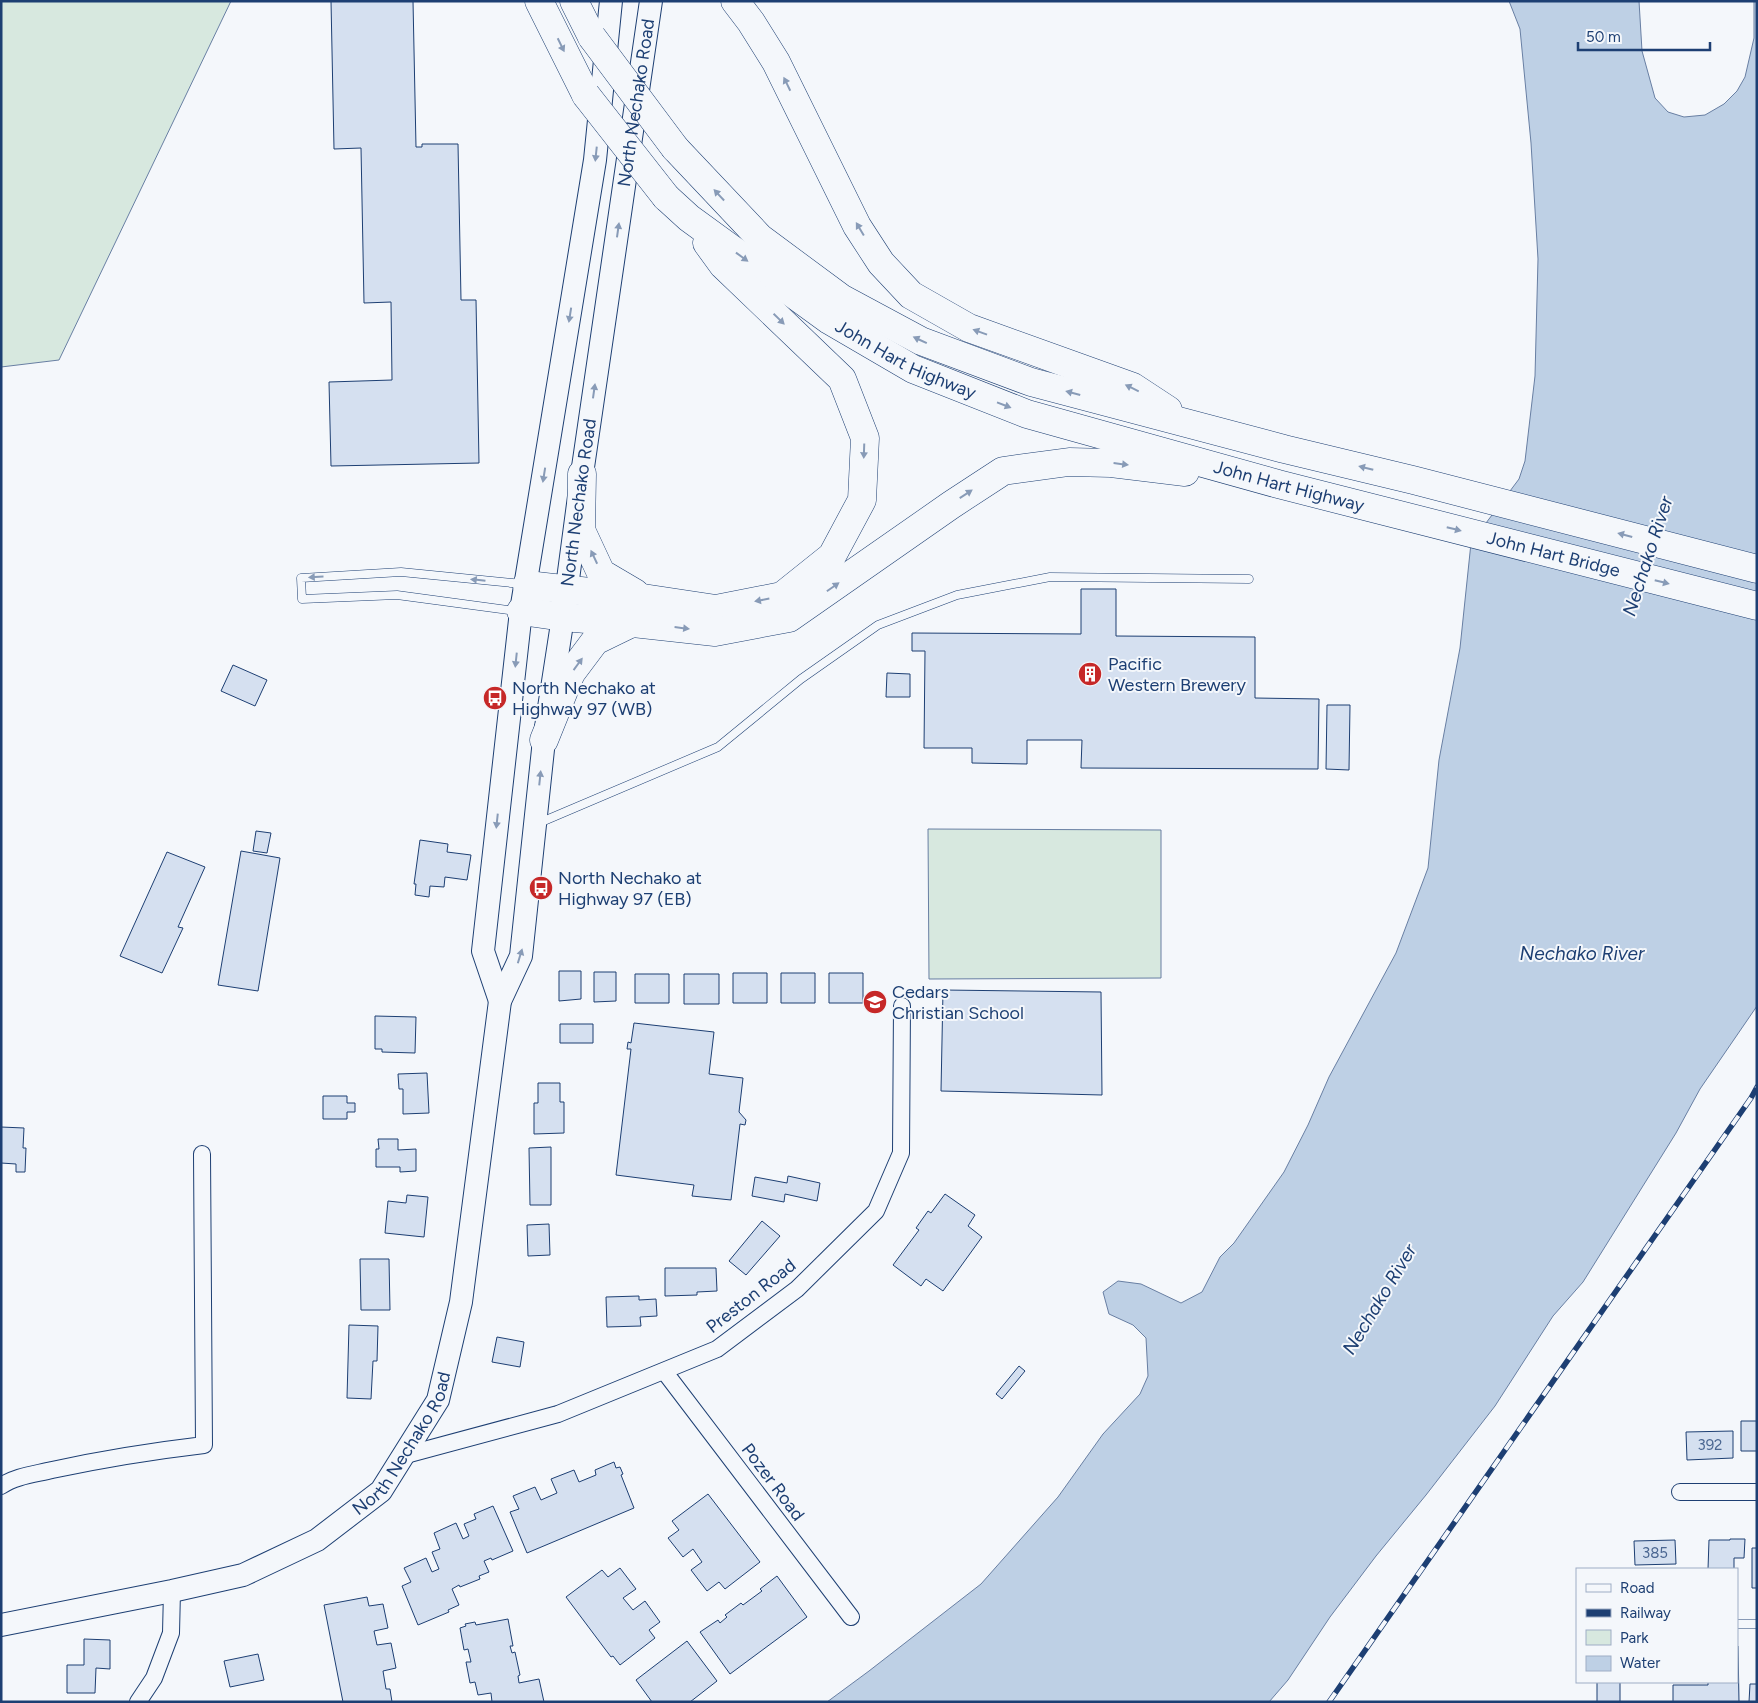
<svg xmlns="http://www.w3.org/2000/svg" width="1758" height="1703" font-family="Figtree,sans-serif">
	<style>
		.green { fill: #d7e8df; stroke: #687fa3 }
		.water { fill: #bed0e5; stroke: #687fa3 }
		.building { fill: #d5e0f0; stroke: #1d3f73 }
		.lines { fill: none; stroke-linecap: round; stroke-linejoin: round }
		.lane-casing { stroke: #1d3f73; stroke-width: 9 }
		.street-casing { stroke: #1d3f73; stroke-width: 18 }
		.secondary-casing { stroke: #1d3f73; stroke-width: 24 }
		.highway-casing { stroke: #1d3f73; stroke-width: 29 }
		.lane { stroke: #f4f7fb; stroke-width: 8 }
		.street { stroke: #f4f7fb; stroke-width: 16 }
		.secondary { stroke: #f4f7fb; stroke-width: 22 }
		.highway { stroke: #f4f7fb; stroke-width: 28 }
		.rail-casing { stroke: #1d3f73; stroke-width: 5.5 }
		.rail { stroke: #f4f7fb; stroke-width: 4; stroke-dasharray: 11; stroke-linecap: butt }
		.highway-bridge-casing { stroke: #1d3f73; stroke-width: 29; stroke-linecap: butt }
		.highway-bridge { stroke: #f4f7fb; stroke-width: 28 }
		.oneway { fill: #889bb7 }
		.labels { text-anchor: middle; stroke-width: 4; stroke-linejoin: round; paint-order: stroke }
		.number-label { font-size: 15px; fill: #4b6792 }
		.street-label { font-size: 18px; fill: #1d3f73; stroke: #f4f7fb }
		.poi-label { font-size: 18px; fill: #1d3f73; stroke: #f4f7fb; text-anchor: start }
		.water-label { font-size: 19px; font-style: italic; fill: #1d3f73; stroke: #f4f7fb }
	</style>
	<rect width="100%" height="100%" fill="#f4f7fb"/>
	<path class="green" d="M1,1H231L59,360L1,367Z
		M928,829L1161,830V978L929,979Z"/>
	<path class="water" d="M1509,1H1639L1642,51L1655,98L1668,112L1684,117L1705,115L1724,104L1737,91L1745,77L1754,38V1H1757V1006L1700,1089L1676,1133L1583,1282L1553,1316L1495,1406L1426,1495L1376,1556L1330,1617L1288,1680L1269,1702H827L869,1671L981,1584L1058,1497L1103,1434L1140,1394L1148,1376L1146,1338L1133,1325L1109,1314L1103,1292L1118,1281L1141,1284L1181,1303L1202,1292L1220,1257L1234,1243L1284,1172L1308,1125L1329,1077L1396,953L1428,868L1439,760L1460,648L1471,543L1519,479L1525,461L1535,376L1538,259L1531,143L1520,29Z"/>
	<path class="building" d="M331,1H413L416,147H422V144H458L461,300H476L479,463L331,466L329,382L392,380L391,302L364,303L361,148L334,149Z
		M1081,589H1116V636L1255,637V698L1319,699L1318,769L1081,768L1082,740H1027V764L972,763V748H924L925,651H912V633L1081,634Z
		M233,665L267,680L255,706L221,691Z
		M887,673L910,674V697H886Z
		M1327,705H1350L1349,770L1326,769Z
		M256,831L271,833L267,853L253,851Z
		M420,840L448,844L447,852L471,855L467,880L445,877L444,887L430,886L429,897L415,895L416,884H414Z
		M241,851L280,858L258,991L218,985Z
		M167,852L205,867L178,927L183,928L162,973L120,956Z
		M559,971H581V999L559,1001Z
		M594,972H616V1001L594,1002Z
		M733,973H767V1003H733Z
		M781,973H815V1003H781Z
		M829,973H863V1003H829Z
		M635,974H669V1003H635Z
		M684,974H719V1004H684Z
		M943,990L1101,992L1102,1095L941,1091Z
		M375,1016L416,1017L415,1053L382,1052V1049H375Z
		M634,1023L714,1032L709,1074L743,1078L739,1112L746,1120L745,1125L740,1124L731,1200L692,1196L694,1185L616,1175L631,1049H627L628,1042L631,1043Z
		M560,1024H593V1043H560Z
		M427,1073L429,1113L403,1114V1089H399L398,1074Z
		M538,1083H560V1102H564V1133L534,1134V1103H538Z
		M323,1096H347V1103H355V1112H347V1119H323Z
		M1,1127L24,1128L23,1148H26L25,1172H16V1164L1,1163Z
		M378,1139H398V1150L416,1149V1171L400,1172V1167H376V1149H379Z
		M551,1147V1205H530L529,1148Z
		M788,1176L820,1183L817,1201L785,1194L784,1202L752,1196L755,1177L787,1183Z
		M945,1194L975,1215L968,1226L982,1237L943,1291L926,1279L921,1286L893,1265L919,1230L916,1228L928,1211L931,1213Z
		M407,1195L428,1197L424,1237L385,1233L388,1201L406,1203Z
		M762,1221L780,1236L746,1275L729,1261Z
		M549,1224L550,1255L528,1256L527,1225Z
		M360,1259H389L390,1310H361Z
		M665,1268H716L717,1291L697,1292V1295L665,1296Z
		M639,1296V1300L656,1299L657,1316L640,1317L641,1326L607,1327L606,1297Z
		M349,1325L378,1326L377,1361H373L371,1399L347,1398Z
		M497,1337L524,1342L520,1367L492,1362Z
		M1019,1366L1025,1371L1002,1399L996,1394Z
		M1741,1421H1757V1451H1741Z
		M1733,1431V1458L1687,1460L1686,1432Z
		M614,1462L616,1468L620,1467L623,1474L621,1475L634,1508L527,1553L510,1512L519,1509L513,1496L535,1487L541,1500L557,1493L551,1479L574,1470L579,1482L596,1475L595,1470Z
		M708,1494L760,1562L725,1589L719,1582L707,1591L691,1570L702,1562L693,1549L683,1557L668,1538L679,1530L672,1521Z
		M493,1506L513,1551L492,1560L491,1558L484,1561L489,1572L479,1576L480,1579L460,1587L459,1585L452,1589L459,1605L448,1610L449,1612L418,1625L402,1586L411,1582L404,1568L426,1558L432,1572L439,1569L432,1552L440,1549L434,1533L456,1523L463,1539L469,1536L464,1524L476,1519L474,1514Z
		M1730,1539H1745L1744,1558H1734V1569H1708L1709,1540H1730Z
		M1675,1540L1676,1564L1635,1565L1634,1541Z
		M1752,1548H1757V1588H1752Z
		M620,1568L636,1589L623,1598L633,1610L645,1601L660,1622L649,1630L655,1638L620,1665L613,1656L611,1657L566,1597L602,1570L608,1577Z
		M777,1576L807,1617L730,1674L700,1632L718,1620L720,1623L727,1617L725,1615L741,1603L743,1605L762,1591L760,1589Z
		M367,1597L369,1606L383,1604L388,1628L374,1631L377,1645L391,1643L396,1668L383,1671L386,1689H390L392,1702H343L324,1605Z
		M508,1619L513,1646H510L512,1653L515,1652L520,1675L518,1676L519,1683L539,1679L544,1702H492L491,1693L478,1695L475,1682L470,1683L466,1662H471L468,1649L464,1650L460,1628L466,1626L465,1624L475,1622L476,1625Z
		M84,1639L110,1640V1669L96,1668L95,1693H67V1665H84Z
		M687,1641L717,1681L690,1702H652L636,1680Z
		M1737,1646H1738L1739,1702H1673V1685H1708V1682H1737Z
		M258,1654L264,1680L230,1687L224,1661Z
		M1597,1682H1620V1702H1597Z
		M1750,1684H1757V1702H1749Z"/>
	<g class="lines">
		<g class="lane-casing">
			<path id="lane" d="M516,611L397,595L302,599L301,578L401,572L522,584
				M539,823L718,747L801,679L878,625L957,595L1050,577L1249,579
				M1737,1624H1757"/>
		</g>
		<g class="street-casing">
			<path id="street" d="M664,1371L851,1617
				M402,1456L558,1414L717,1349L797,1289L876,1211L901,1153L902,1006
				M1,1486C15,1476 36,1474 52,1470C103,1459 153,1451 204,1445L202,1154
				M1680,1492H1757
				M138,1702L154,1678L171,1633L172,1591"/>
		</g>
		<g class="secondary-casing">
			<g id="secondary">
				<path d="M500,1001L483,951L521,611L595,160L611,1"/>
				<path id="s1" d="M1,1625L172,1591L243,1575L317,1540L381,1491L438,1400L461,1302L500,1001L521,956L544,740L563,617L582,474L651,1"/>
			</g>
		</g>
		<g class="highway-casing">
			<g id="highway">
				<path d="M539,1L586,95"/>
				<path d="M574,1L592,37"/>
				<path d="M735,1L751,22L776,62L857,226L881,263L911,295L969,328L1133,387L1168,410"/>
				<path d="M675,148L760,238L841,298L921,341L1031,382L1284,449L1413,480L1757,569"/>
				<path id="s2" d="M666,197L689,218L829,320L913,369L1027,414L1278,484L1757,606"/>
				<path d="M582,474L581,530L601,573L635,593"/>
				<path d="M527,585L643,598L716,609L782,596L832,556L862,500L865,438L842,379L723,265L707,243"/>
				<path d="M521,611L563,617L633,623L715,632L789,618L951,505L1003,471L1069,462L1111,463L1185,472"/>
				<path d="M544,740L571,673L595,641L632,623"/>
			</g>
		</g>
		<use href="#lane" class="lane"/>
		<use href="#street" class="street"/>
		<use href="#secondary" class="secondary"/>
		<use href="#highway" class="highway"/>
		<g class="rail-casing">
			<path id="rail" d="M1329,1702L1751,1098L1757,1087"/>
		</g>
		<use href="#rail" class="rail"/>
		<g class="highway-bridge-casing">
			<path id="highway-bridge" d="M592,37L675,148
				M586,95L666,197"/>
		</g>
		<use href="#highway-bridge" class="highway-bridge"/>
	</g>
	<defs><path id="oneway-solid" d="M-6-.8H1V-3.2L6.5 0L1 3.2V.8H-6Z" transform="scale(1.25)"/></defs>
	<g class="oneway">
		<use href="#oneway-solid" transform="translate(561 45) rotate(64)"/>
		<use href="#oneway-solid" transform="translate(787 84) rotate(-116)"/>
		<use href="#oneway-solid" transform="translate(596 154) rotate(96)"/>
		<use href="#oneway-solid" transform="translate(719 195) rotate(-133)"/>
		<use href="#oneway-solid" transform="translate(860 229) rotate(-121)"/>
		<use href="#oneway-solid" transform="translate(618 230) rotate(-82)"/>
		<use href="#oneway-solid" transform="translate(742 257) rotate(36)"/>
		<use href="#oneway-solid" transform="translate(570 315) rotate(99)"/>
		<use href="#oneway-solid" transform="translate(779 319) rotate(44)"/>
		<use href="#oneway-solid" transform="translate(980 332) rotate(-160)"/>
		<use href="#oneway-solid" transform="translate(920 340) rotate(-155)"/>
		<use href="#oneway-solid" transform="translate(1132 388) rotate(-154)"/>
		<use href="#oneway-solid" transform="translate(594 391) rotate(-82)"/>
		<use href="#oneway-solid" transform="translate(1073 393) rotate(-165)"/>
		<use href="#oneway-solid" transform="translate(1004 405) rotate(21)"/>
		<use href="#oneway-solid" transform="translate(864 451) rotate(92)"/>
		<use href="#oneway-solid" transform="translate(1121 464) rotate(7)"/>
		<use href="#oneway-solid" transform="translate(1366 468) rotate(-166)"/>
		<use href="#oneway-solid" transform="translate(544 475) rotate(99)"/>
		<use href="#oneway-solid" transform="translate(966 494) rotate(-33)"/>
		<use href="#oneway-solid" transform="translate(1454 529) rotate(14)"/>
		<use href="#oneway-solid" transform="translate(1625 535) rotate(-165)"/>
		<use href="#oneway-solid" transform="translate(594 557) rotate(-115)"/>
		<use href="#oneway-solid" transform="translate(316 577) rotate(177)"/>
		<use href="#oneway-solid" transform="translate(478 580) rotate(-174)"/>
		<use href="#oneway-solid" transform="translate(1662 582) rotate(14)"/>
		<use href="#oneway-solid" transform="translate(833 587) rotate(-35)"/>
		<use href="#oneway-solid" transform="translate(762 600) rotate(169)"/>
		<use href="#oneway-solid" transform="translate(682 628) rotate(7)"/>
		<use href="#oneway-solid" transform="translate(516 660) rotate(96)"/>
		<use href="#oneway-solid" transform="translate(578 664) rotate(-54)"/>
		<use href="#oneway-solid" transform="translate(540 778) rotate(-84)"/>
		<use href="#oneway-solid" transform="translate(497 821) rotate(96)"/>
		<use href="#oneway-solid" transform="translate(520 956) rotate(-73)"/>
	</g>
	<defs>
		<g id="building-disc" transform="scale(1.25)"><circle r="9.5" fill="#c62828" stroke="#f4f7fb"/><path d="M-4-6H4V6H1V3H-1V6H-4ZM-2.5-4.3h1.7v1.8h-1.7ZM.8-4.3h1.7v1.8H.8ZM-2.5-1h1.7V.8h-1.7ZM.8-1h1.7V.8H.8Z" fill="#fff"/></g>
		<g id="bus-disc" transform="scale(1.25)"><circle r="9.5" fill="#c62828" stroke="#f4f7fb"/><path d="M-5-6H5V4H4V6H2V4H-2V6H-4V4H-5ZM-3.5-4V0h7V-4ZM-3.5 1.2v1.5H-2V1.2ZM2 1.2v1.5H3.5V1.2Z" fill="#fff"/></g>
		<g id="school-disc" transform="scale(1.25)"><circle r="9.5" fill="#c62828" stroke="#f4f7fb"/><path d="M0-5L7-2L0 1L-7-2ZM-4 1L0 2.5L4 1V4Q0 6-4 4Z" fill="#fff"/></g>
	</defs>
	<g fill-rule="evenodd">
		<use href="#building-disc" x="1090" y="674"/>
		<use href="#bus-disc" x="495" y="698"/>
		<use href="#bus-disc" x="541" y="888"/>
		<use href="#school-disc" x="875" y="1002"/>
	</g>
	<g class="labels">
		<g class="number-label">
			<text x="1710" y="1450">392</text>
			<text x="1655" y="1558">385</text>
		</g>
		<g class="street-label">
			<text dy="6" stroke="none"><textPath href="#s1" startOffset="1832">North Nechako Road</textPath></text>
			<text dy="6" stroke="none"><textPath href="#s2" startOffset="291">John Hart Highway</textPath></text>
			<text dy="6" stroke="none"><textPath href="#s2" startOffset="696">John Hart Highway</textPath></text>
			<text dy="6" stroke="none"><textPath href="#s1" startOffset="1428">North Nechako Road</textPath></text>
			<text dy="6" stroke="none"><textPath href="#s2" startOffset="969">John Hart Bridge</textPath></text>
			<text transform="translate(751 1296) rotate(-38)" y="6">Preston Road</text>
			<text dy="6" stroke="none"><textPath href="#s1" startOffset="461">North Nechako Road</textPath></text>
			<text transform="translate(773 1482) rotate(53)" y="6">Pozer Road</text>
		</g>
		<g class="poi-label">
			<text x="1108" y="670">Pacific<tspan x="1108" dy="21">Western Brewery</tspan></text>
			<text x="512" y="694">North Nechako at<tspan x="512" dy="21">Highway 97 (WB)</tspan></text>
			<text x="558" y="884">North Nechako at<tspan x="558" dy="21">Highway 97 (EB)</tspan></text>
			<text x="892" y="998">Cedars<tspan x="892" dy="21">Christian School</tspan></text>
		</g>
		<g class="water-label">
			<text transform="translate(1647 556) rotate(-72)" y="7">Nechako River</text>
			<text x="1582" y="960">Nechako River</text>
			<text transform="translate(1379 1299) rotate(-59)" y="7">Nechako River</text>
		</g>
	</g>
	<rect width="1758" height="1703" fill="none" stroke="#1d3f73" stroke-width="5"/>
	<rect x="1576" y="1568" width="162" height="115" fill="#f4f7fb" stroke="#9eadc5"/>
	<rect x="1586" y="1584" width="25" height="8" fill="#f4f7fb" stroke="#9eadc5"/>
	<text x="1620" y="1593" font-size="15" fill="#1d3f73">Road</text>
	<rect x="1586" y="1609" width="25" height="8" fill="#1d3f73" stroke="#9eadc5"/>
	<text x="1620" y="1618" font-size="15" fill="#1d3f73">Railway</text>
	<rect x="1586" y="1630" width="25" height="15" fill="#d7e8df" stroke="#9eadc5"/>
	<text x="1620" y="1643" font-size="15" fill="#1d3f73">Park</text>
	<rect x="1586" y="1656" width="25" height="15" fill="#bed0e5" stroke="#9eadc5"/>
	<text x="1620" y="1668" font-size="15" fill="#1d3f73">Water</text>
	<path d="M1578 42v8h132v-8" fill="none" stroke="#1d3f73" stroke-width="2.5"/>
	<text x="1586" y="42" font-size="15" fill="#1d3f73" stroke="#f4f7fb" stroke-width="4" paint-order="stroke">50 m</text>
</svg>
